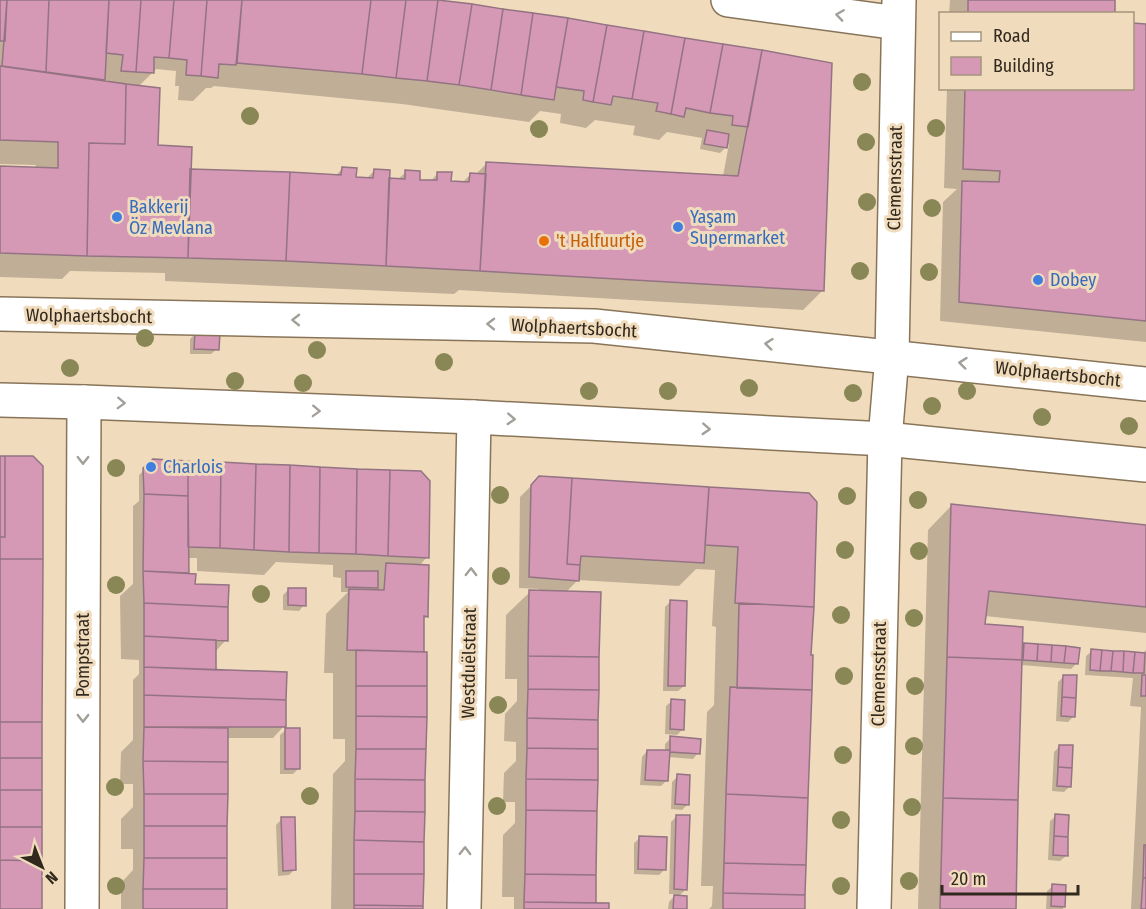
<svg xmlns="http://www.w3.org/2000/svg" width="1146" height="909" font-family="'Fira Sans Condensed',sans-serif">
	<style>
		.shadow { fill: #0003; fill-rule: evenodd }
		.building { fill: #d599b6; stroke: #947383; stroke-width: 1.5 }
		.lines { fill: none; stroke-linecap: round; stroke-linejoin: round }
		.street-casing { stroke: #887559; stroke-width: 36 }
		.secondary-casing { stroke: #887559; stroke-width: 36 }
		.street { stroke: #fff; stroke-width: 33 }
		.secondary { stroke: #fff; stroke-width: 33 }
		.tree { fill: #898755 }
		.oneway { stroke: #a29f99 }
		.shop-dot { fill: #3f7fe0; stroke: #f0dbbc; stroke-width: 2 }
		.food-dot { fill: #e8710a; stroke: #f0dbbc; stroke-width: 2 }
		.labels { text-anchor: middle; stroke-width: 6; stroke-linejoin: round; paint-order: stroke }
		.street-label { font-size: 18px; fill: #31291d; stroke: #f0dbbc }
		.shop-label { font-size: 18px; fill: #366cbe; stroke: #f0dbbc; text-anchor: start }
		.food-label { font-size: 18px; fill: #c56008; stroke: #f0dbbc; text-anchor: start }
	</style>
	<rect width="100%" height="100%" fill="#f0dbbc"/>
	<path class="shadow" d="M0,0H425L761,52L823,290L803,310L459,290L454,294L165,281V273L70,271L62,279L0,277V168L35,169L36,165L0,164ZM156,69L176,71L175,86H179L178,100L193,101L206,88H211L214,86L402,104L529,122L540,111L561,114L560,123L586,128L595,120L635,126L633,135L659,140L667,132L702,138L700,149L720,153L729,144L723,176L487,163L475,175H470L462,183L450,182L438,173L430,182L418,181L406,172L397,180H388L374,171L366,179L355,178L342,169L335,176L190,170L157,146L138,87Z
		M950,0H1114L1113,14H949Z
		M1146,25V342L940,321L943,202L957,189L944,188L947,88H1132Z
		M196,333L217,349L211,354H190V339Z
		M154,461L427,557L419,566L427,616L423,620L422,909H331L333,774L345,761V739H333V673H324L326,614L348,592H341V578L333,577V565L276,562L264,575L197,571V558H188V572L185,575L226,640L215,652V671L284,726L273,738H227L226,909H121V883L133,870V849H121V819L133,807V784H120L121,752L133,740V680L139,674V660L121,659L120,596L133,584V506L139,501V475Z
		M540,477L808,494L803,909H709L712,906L713,886H701L707,712L714,705L716,627L712,626L715,570L696,569L679,586L578,580L565,593L594,904L607,909H514V897H502L503,835L515,823V802H503L504,773L516,761V742L504,741L505,714L517,701V679H505L506,615L530,592H539V589L519,588L520,497Z
		M951,506L1146,526V633L985,616L984,626L1021,649L1025,645L1076,664L1071,669L1021,665L1014,909H918L928,530Z
		M289,589L304,605L299,611L283,610V595Z
		M670,602L684,686L678,691H663L665,607Z
		M1146,650V909H1131L1141,707L1130,706L1133,678L1085,675L1086,656L1092,651L1142,654Z
		M1064,676L1074,716L1068,722L1056,721L1058,682Z
		M672,701L683,729L677,735L665,734L666,706Z
		M286,730L299,768L293,774H280V735Z
		M671,738L698,753L693,759L668,757L667,780L661,786L640,785L642,757L647,751L665,752V744Z
		M1060,746L1070,786L1064,792L1052,791L1054,752Z
		M678,776L688,804L682,810L671,809L672,782Z
		M677,816L686,889L678,897L686,909H668L669,902L676,894H669L671,822Z
		M1056,816L1066,856L1060,861L1048,860L1050,821Z
		M282,819L295,869L289,875L278,876L276,825Z
		M640,838L664,870L659,875L634,874V843Z
		M1053,886L1064,887L1063,909H1046L1047,891Z"/>
	<path class="building" d="M0,0H7L5,41H0Z
		M7,0H49L46,72L2,66Z
		M49,0H109L105,80L46,72Z
		M109,0H141L136,72L121,71L123,55L106,53Z
		M141,0H174L169,58L154,57V73L136,72Z
		M174,0H207L201,76L186,75L187,60L169,58Z
		M207,0H242L236,65L219,64L218,78L201,76Z
		M242,0H371L362,74L237,63Z
		M371,0H406L396,78L362,74Z
		M406,0H438L427,81L396,78Z
		M438,0L472,4L459,85L427,81Z
		M968,0H1115V14H968Z
		M472,4L503,9L491,90L459,85Z
		M503,9L533,13L521,95L491,90Z
		M533,13L568,18L554,100L521,95Z
		M568,18L607,25L593,102L583,100L584,91L556,87Z
		M1132,23L1146,24V321L959,302L962,181L999,182L1000,171L963,169L965,88H1132Z
		M607,25L644,31L632,99L613,96L611,105L593,102Z
		M644,31L685,38L671,114L656,111L658,103L632,99Z
		M685,38L723,44L710,113L686,108L684,117L671,114Z
		M723,44L762,50L748,127L732,125L733,116L710,113Z
		M762,50L832,63L824,291L480,271L486,162L738,176Z
		M0,66L126,84L125,144L89,143L87,256L0,253V166L58,168V142L0,140Z
		M126,84L160,88L158,145L192,147L188,258L87,256L89,143L125,144Z
		M707,130L729,134L727,148L704,144Z
		M342,167L357,168L356,177L373,178L374,169L390,170L386,266L286,261L290,172L341,175Z
		M190,169L290,172L286,261L188,258Z
		M405,170L420,171V180H437V172H452L451,181L469,182L470,173L486,174L480,271L386,266L389,178L405,179Z
		M195,332H220L219,350L194,349Z
		M0,456H5V537H0Z
		M5,456H33L43,466V559H0V537H5Z
		M153,459L188,461V496L144,494L143,468Z
		M188,461L221,462L220,548L188,547Z
		M221,462L256,464L254,550L220,548Z
		M256,464L290,465L289,552L254,550Z
		M290,465L320,467L319,553L289,552Z
		M320,467L357,469L356,554L319,553Z
		M357,469L390,470L388,556L356,554Z
		M390,470L421,471L430,481L429,558L388,556Z
		M539,476L572,478L567,564L580,565L579,581L529,577L531,485Z
		M572,478L709,487L704,563L581,556L580,565L567,564Z
		M709,487L809,493L817,502L814,607L735,603L738,547L705,545Z
		M144,494L188,496L189,573L143,571Z
		M951,504L1146,525V607L989,591L985,624L1023,627L1022,660L947,657Z
		M0,559H43L42,722H0Z
		M386,563L429,565L428,614V617L424,616V652L347,650L349,589L384,590Z
		M143,571L196,574L195,584L229,585L228,607L144,603Z
		M346,571H378V588L346,587Z
		M288,588H306V606L288,605Z
		M529,590L601,592L599,657L528,656Z
		M670,600L687,601L685,686H668Z
		M144,603L228,607V641L144,636Z
		M739,603L814,607L811,655H813L812,690L737,688Z
		M144,636L216,640V670L144,667Z
		M1024,643L1038,644L1037,661L1023,660Z
		M1038,644L1052,645L1051,662L1037,661Z
		M1052,645L1066,646L1064,663L1051,662Z
		M1066,646L1080,648L1078,664L1064,663Z
		M1091,649L1102,650L1100,671L1090,670Z
		M356,650L427,652V686H356Z
		M1102,650L1113,651L1111,671H1100Z
		M1113,651H1124L1123,672L1111,671Z
		M1124,651L1135,652L1133,673L1123,672Z
		M1135,652L1145,653L1144,673H1133Z
		M528,656L599,657V690L528,689Z
		M947,657L1022,660L1018,800L943,798Z
		M144,667L287,672L286,700L144,695Z
		M1063,675H1077L1076,698L1062,697Z
		M1142,675H1146V696H1141Z
		M356,686H427V717L356,716Z
		M730,687L812,690L808,798L726,794Z
		M528,689L599,690L598,720L527,718Z
		M144,695L286,700V727H144Z
		M1062,697L1076,698L1075,717L1061,716Z
		M671,699L685,700L684,730L670,729Z
		M356,716L427,717L426,749H356Z
		M527,718L598,720V749L527,748Z
		M0,722H42V758H0Z
		M144,727L228,728V762L143,761Z
		M285,728H300V769H285Z
		M670,736L701,739L700,754L670,752Z
		M1059,745H1073L1072,768L1058,767Z
		M527,748L598,749V780L526,779Z
		M356,749H426L425,780L355,779Z
		M647,750H670L668,781L645,780Z
		M0,758H42V790H0Z
		M143,761L228,762V794H144Z
		M1058,767L1072,768L1071,787L1057,786Z
		M677,774L690,775L689,805L675,804Z
		M355,779L425,780V812L355,811Z
		M526,779L598,780L597,811L526,810Z
		M0,790H42V827H0Z
		M144,794H228L227,826H144Z
		M726,794L808,798L806,865L724,863Z
		M943,798L1018,800L1016,909H940Z
		M526,810L597,811L596,875L525,874Z
		M355,811L425,812L424,842L354,840Z
		M1055,814L1069,815L1068,837L1054,836Z
		M676,815H690L687,890L674,889Z
		M281,817H295L296,870L283,871Z
		M144,826H227V858H144Z
		M0,827H42V861L0,860Z
		M639,836L667,837L666,870L638,869Z
		M1054,836L1068,837V856L1053,855Z
		M354,840L424,842V874H354Z
		M1144,845H1146V878H1143Z
		M144,858H227V889H143Z
		M0,860L42,861V909H0Z
		M724,863L806,865L805,895L723,893Z
		M354,874H424L423,906L354,905Z
		M525,874L596,875V903L524,902Z
		M1143,878H1146V909H1141Z
		M1052,884L1066,885L1065,907L1051,906Z
		M143,889H227V909H143Z
		M723,893L805,895V909H723Z
		M674,895L687,896V909H673Z
		M524,902L609,903V909H524Z
		M354,905L423,906V909H354Z"/>
	<g class="lines">
		<g class="street-casing">
			<path id="street" d="M728,0L898,23
				M82,909L84,402
				M464,909L474,417
				M874,909L885,439L892,356L899,0"/>
		</g>
		<g class="secondary-casing">
			<path id="secondary" d="M0,314L594,326L1146,384
				M0,400L84,402L474,417L885,439L1146,465"/>
		</g>
		<use href="#street" class="street"/>
		<use href="#secondary" class="secondary"/>
	</g>
	<g class="tree">
		<circle cx="862" cy="82" r="9"/>
		<circle cx="250" cy="116" r="9"/>
		<circle cx="936" cy="128" r="9"/>
		<circle cx="539" cy="129" r="9"/>
		<circle cx="866" cy="142" r="9"/>
		<circle cx="867" cy="202" r="9"/>
		<circle cx="932" cy="208" r="9"/>
		<circle cx="860" cy="271" r="9"/>
		<circle cx="929" cy="272" r="9"/>
		<circle cx="145" cy="338" r="9"/>
		<circle cx="317" cy="350" r="9"/>
		<circle cx="444" cy="362" r="9"/>
		<circle cx="70" cy="368" r="9"/>
		<circle cx="235" cy="381" r="9"/>
		<circle cx="303" cy="383" r="9"/>
		<circle cx="749" cy="388" r="9"/>
		<circle cx="589" cy="391" r="9"/>
		<circle cx="668" cy="391" r="9"/>
		<circle cx="967" cy="391" r="9"/>
		<circle cx="853" cy="393" r="9"/>
		<circle cx="932" cy="406" r="9"/>
		<circle cx="1042" cy="417" r="9"/>
		<circle cx="1129" cy="426" r="9"/>
		<circle cx="116" cy="468" r="9"/>
		<circle cx="500" cy="495" r="9"/>
		<circle cx="847" cy="496" r="9"/>
		<circle cx="918" cy="500" r="9"/>
		<circle cx="845" cy="550" r="9"/>
		<circle cx="919" cy="551" r="9"/>
		<circle cx="501" cy="576" r="9"/>
		<circle cx="116" cy="585" r="9"/>
		<circle cx="261" cy="594" r="9"/>
		<circle cx="841" cy="615" r="9"/>
		<circle cx="914" cy="618" r="9"/>
		<circle cx="844" cy="676" r="9"/>
		<circle cx="915" cy="686" r="9"/>
		<circle cx="498" cy="705" r="9"/>
		<circle cx="914" cy="746" r="9"/>
		<circle cx="843" cy="755" r="9"/>
		<circle cx="115" cy="787" r="9"/>
		<circle cx="310" cy="796" r="9"/>
		<circle cx="497" cy="806" r="9"/>
		<circle cx="912" cy="807" r="9"/>
		<circle cx="841" cy="820" r="9"/>
		<circle cx="909" cy="881" r="9"/>
		<circle cx="116" cy="886" r="9"/>
		<circle cx="841" cy="886" r="9"/>
	</g>
	<defs><path id="oneway-chevron" d="M-2-3.5L2.5 0L-2 3.5" fill="none" stroke-width="1.6" stroke-linecap="round" stroke-linejoin="round" transform="scale(1.5)"/></defs>
	<g class="oneway">
		<use href="#oneway-chevron" transform="translate(840 15) rotate(-172)"/>
		<use href="#oneway-chevron" transform="translate(296 320) rotate(-179)"/>
		<use href="#oneway-chevron" transform="translate(491 324) rotate(-179)"/>
		<use href="#oneway-chevron" transform="translate(769 344) rotate(-174)"/>
		<use href="#oneway-chevron" transform="translate(963 363) rotate(-174)"/>
		<use href="#oneway-chevron" transform="translate(121 403) rotate(2)"/>
		<use href="#oneway-chevron" transform="translate(316 411) rotate(2)"/>
		<use href="#oneway-chevron" transform="translate(511 419) rotate(3)"/>
		<use href="#oneway-chevron" transform="translate(706 429) rotate(3)"/>
		<use href="#oneway-chevron" transform="translate(83 460) rotate(90)"/>
		<use href="#oneway-chevron" transform="translate(471 572) rotate(-89)"/>
		<use href="#oneway-chevron" transform="translate(83 718) rotate(90)"/>
		<use href="#oneway-chevron" transform="translate(465 851) rotate(-89)"/>
	</g>
	<g class="shop-dot">
		<circle cx="117" cy="217" r="6"/>
		<circle cx="678" cy="227" r="6"/>
		<circle cx="1038" cy="280" r="6"/>
		<circle cx="151" cy="467" r="6"/>
	</g>
	<circle class="food-dot" cx="544" cy="241" r="6"/>
	<g class="labels">
		<g class="street-label">
			<text transform="translate(895 178) rotate(-89)" y="6">Clemensstraat</text>
			<text transform="translate(89 316) rotate(1)" y="6">Wolphaertsbocht</text>
			<text transform="translate(574 328) rotate(3)" y="6">Wolphaertsbocht</text>
			<text transform="translate(1058 374) rotate(6)" y="6">Wolphaertsbocht</text>
			<text transform="translate(83 655) rotate(-90)" y="6">Pompstraat</text>
			<text transform="translate(469 663) rotate(-89)" y="6">Westduëlstraat</text>
			<text transform="translate(879 674) rotate(-89)" y="6">Clemensstraat</text>
		</g>
		<g class="shop-label">
			<text x="129" y="213">Bakkerij<tspan x="129" dy="21">Öz Mevlana</tspan></text>
			<text x="690" y="223">Yaşam<tspan x="690" dy="21">Supermarket</tspan></text>
			<text x="1050" y="286">Dobey</text>
			<text x="163" y="473">Charlois</text>
		</g>
		<g class="food-label">
			<text x="556" y="247">'t Halfuurtje</text>
		</g>
	</g>
	<rect x="939" y="12" width="195" height="78" fill="#f0dbbc" stroke="#a4947c" stroke-width="1.5"/>
	<rect x="951" y="32" width="30" height="9" fill="#ffffff" stroke="#a4947c" stroke-width="1.5"/>
	<text x="993" y="42" font-size="18" fill="#31291d">Road</text>
	<rect x="951" y="57" width="30" height="18" fill="#d599b6" stroke="#a4947c" stroke-width="1.5"/>
	<text x="993" y="72" font-size="18" fill="#31291d">Building</text>
	<g transform="translate(42 867) rotate(138)" stroke="#f0dbbc" stroke-width="4.5" paint-order="stroke">
	<path d="M0-4.5L10 22L0 15L-10 22Z" fill="#31291d"/>
	<text y="-9" font-size="16" font-weight="bold" text-anchor="middle" fill="#31291d">N</text>
	</g>
	<path d="M942 885v9h136v-9" fill="none" stroke="#31291d" stroke-width="3"/>
	<text x="951" y="885" font-size="18" fill="#31291d" stroke="#f0dbbc" stroke-width="4.5" paint-order="stroke">20 m</text>
</svg>
